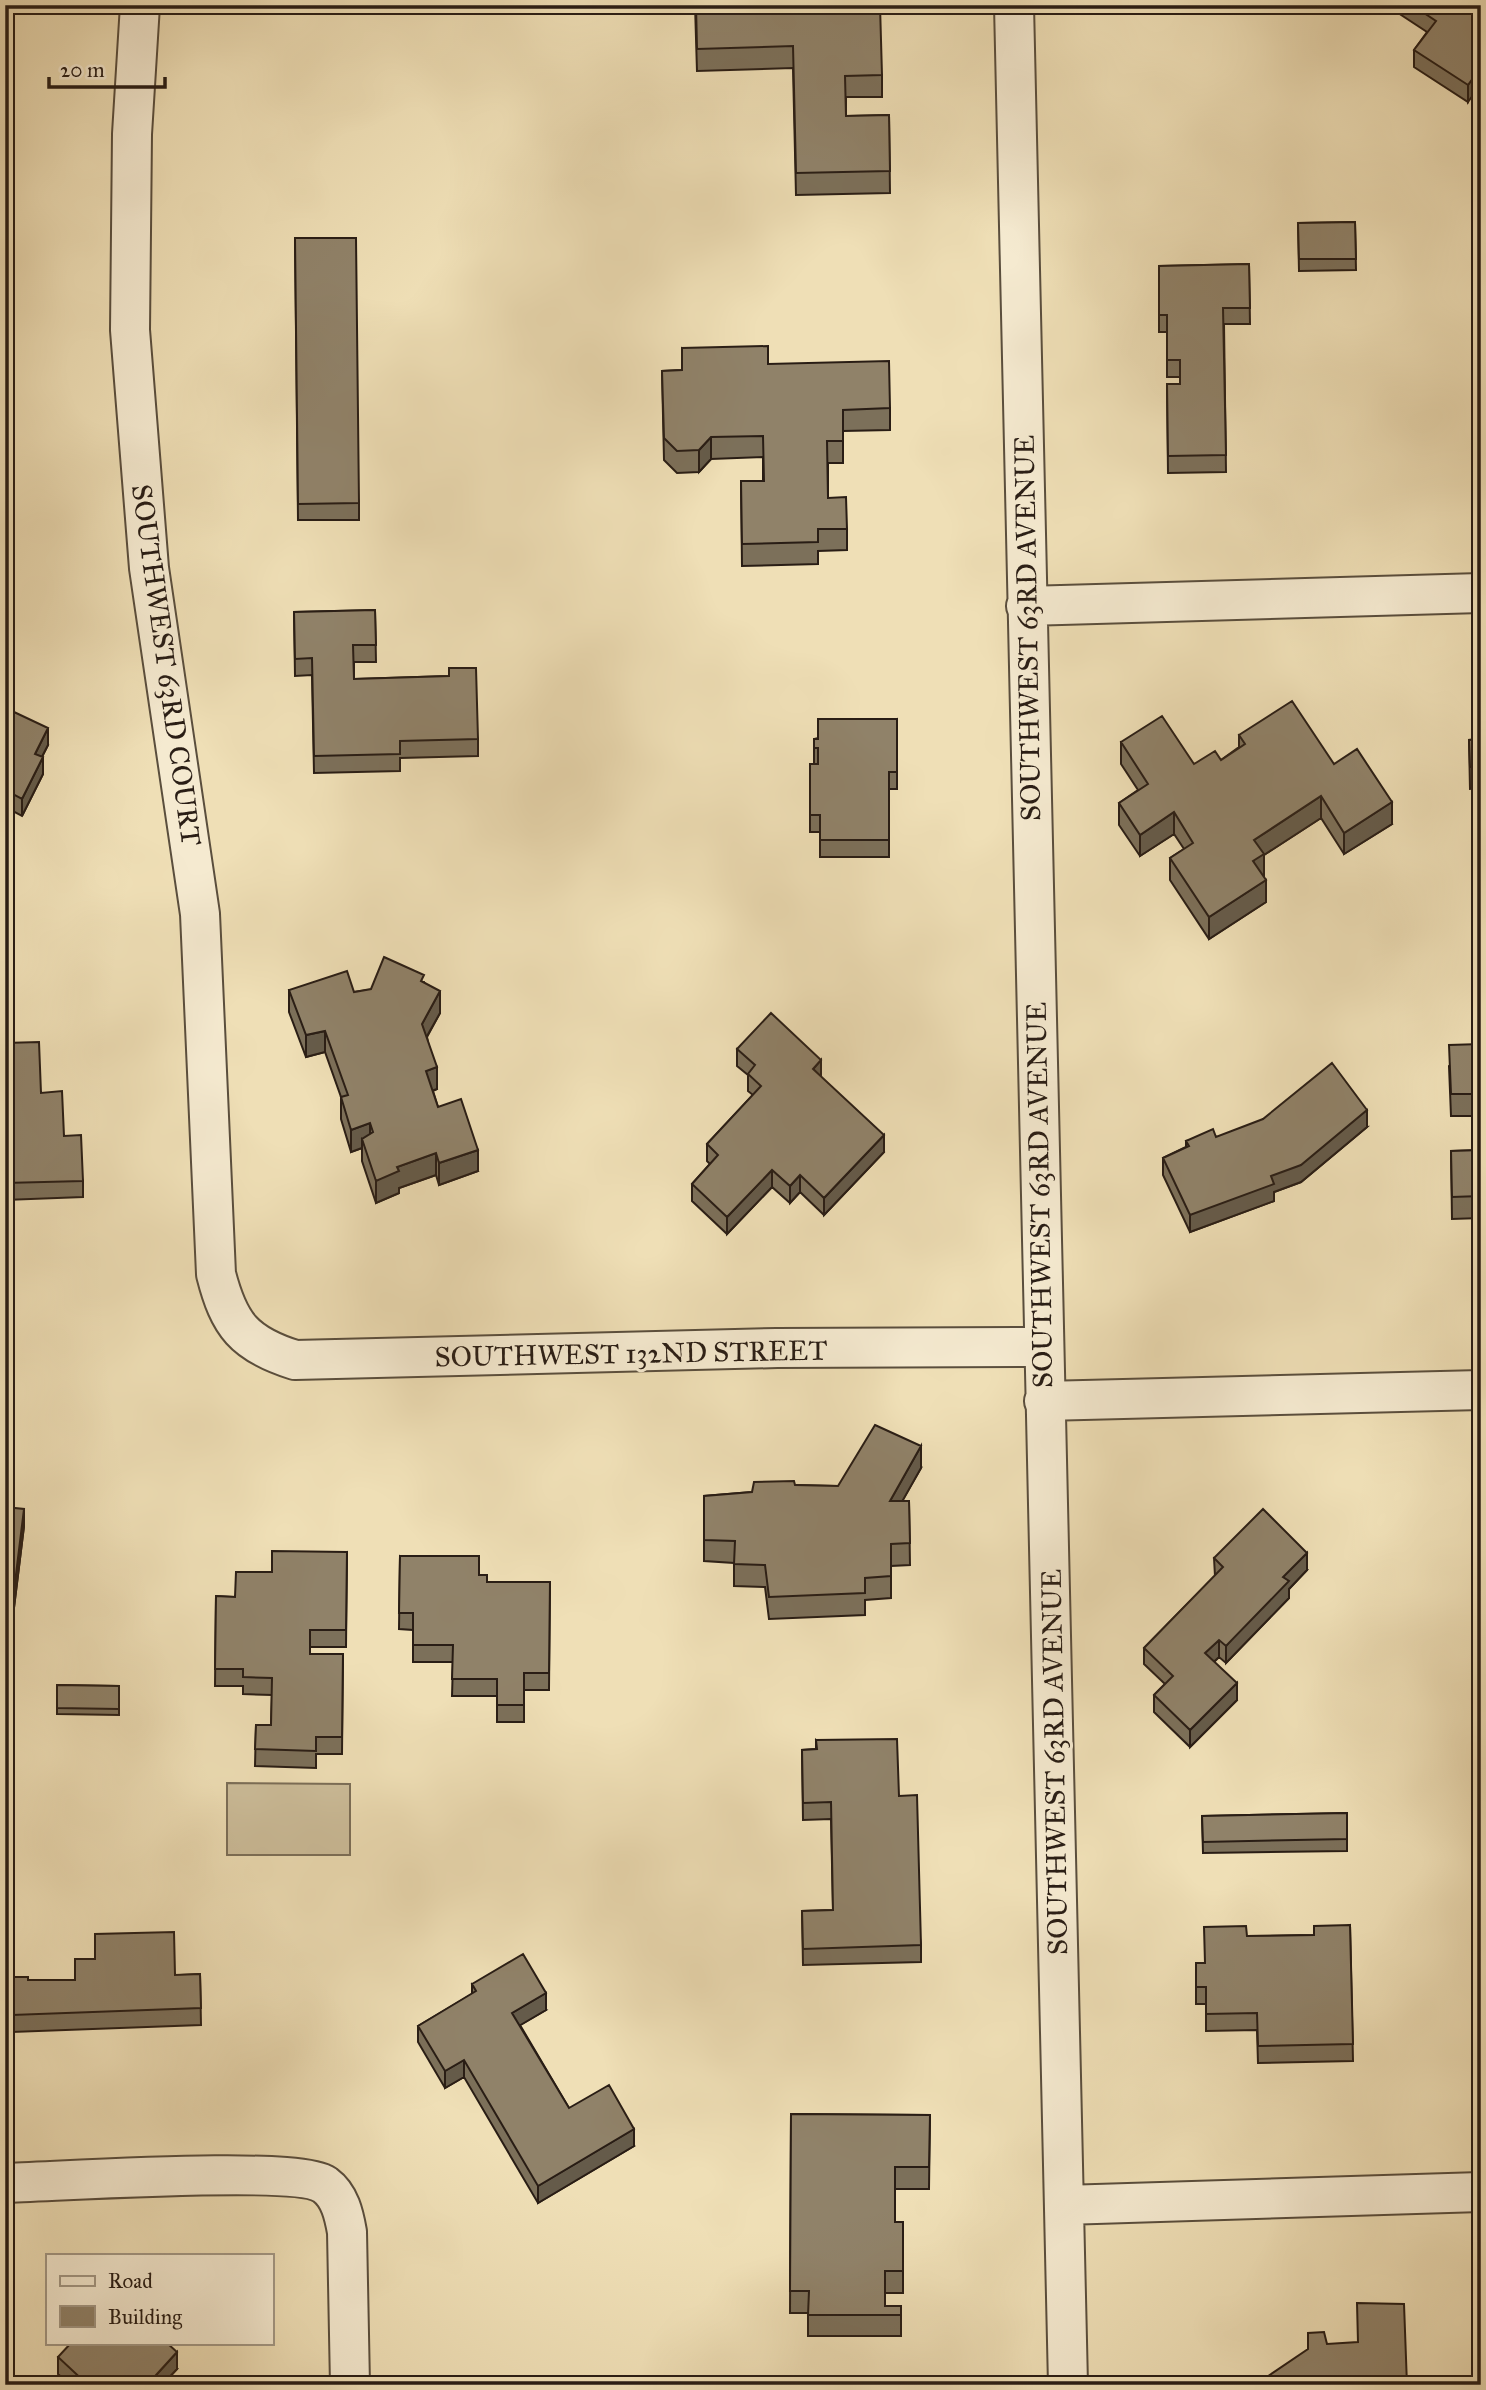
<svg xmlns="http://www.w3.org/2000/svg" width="1486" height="2390" font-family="'IM FELL Great Primer',serif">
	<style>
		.grass { fill: #cdbe9b; stroke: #7b6e58; stroke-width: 2 }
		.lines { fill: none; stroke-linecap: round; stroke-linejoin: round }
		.minor-casing { stroke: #5a4e3d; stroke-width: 42 }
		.minor { stroke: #f5ead0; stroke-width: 38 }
		.wall { fill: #7c705a; stroke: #291d15; stroke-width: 2 }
		.shaded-wall { fill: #655b4a; stroke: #291d15; stroke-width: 2 }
		.building { fill: #908269; stroke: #291d15; stroke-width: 2 }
		.labels { text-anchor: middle; stroke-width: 6; stroke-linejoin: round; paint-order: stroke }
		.street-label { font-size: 28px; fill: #291d15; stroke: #f5ead0 }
	</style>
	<rect width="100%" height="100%" fill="#efdfb6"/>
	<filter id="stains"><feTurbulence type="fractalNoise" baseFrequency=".00286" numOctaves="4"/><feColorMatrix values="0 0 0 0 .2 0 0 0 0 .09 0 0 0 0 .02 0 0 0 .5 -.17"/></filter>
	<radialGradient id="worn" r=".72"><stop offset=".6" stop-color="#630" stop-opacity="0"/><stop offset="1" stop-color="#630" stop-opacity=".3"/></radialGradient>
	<path class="grass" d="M227,1783L350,1784V1855H227Z"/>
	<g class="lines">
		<g class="minor-casing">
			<path id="minor" d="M140,5L132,134L130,330L149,568L200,914L216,1274C229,1325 244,1344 295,1360L777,1348L1042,1347
				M1014,5L1068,2385
				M1026,606L1481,593
				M1044,1401L1481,1390
				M5,2183C55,2182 296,2165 325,2185C340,2196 344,2215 347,2232L350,2385
				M1064,2205L1481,2192"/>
		</g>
		<use href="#minor" class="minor"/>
	</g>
	<path class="wall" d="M695,5L882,75V97H846V116L889,115L890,193L796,195L793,68L697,71Z
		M1386,5H1481L1468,102L1414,67V50L1427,32Z
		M1355,222L1356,270L1299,271L1298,223Z
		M295,238L359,503V520H298Z
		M1249,264L1250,324H1224L1226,472L1168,473L1167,384H1180V377H1167V332H1159V266Z
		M682,348L768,364L890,408V430L843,431V463H828V498L847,529V550L818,551V564L742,566L741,481H763V457L711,459L699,472L677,473L664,460L662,371L682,370Z
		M375,610L376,662H354V679L449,676V668L478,739V756L400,758V771L314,773L312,675L295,676L294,612Z
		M897,719V789H889V857H820V832H810V764H814V739Z
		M5,728L48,745L42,757L43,774L22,816L5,807Z
		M1239,735L1334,764L1392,824L1344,854L1321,818L1264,855V876L1266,902L1209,939L1170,880V858L1184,849L1174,834L1140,856L1119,825V803L1138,790L1121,764V742L1194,764L1221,760L1239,747Z
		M1481,739V788L1470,789L1469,740Z
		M424,982L440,1013L427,1037L437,1089L433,1091L438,1107L478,1171L439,1185L436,1175L399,1188V1193L376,1203L362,1161V1148L351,1152L341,1119V1097L325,1052L306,1057L289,1012V990L354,992Z
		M5,1043L41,1093L64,1136L83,1181V1197L5,1200Z
		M1481,1044V1116H1451L1449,1066Z
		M737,1049L821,1077L884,1152L824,1215L800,1192L790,1203L772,1187L727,1234L692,1201V1184L710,1164L707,1161V1144L753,1095L748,1091V1075L737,1066Z
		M1367,1127L1301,1182L1274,1192V1201L1190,1232L1163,1175V1158L1186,1147V1141L1216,1137Z
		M1481,1150V1218L1452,1219L1451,1151Z
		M921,1468L902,1501H909L910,1565L891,1566V1598L865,1600V1615L769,1619L765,1587L734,1586V1563L704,1561V1496L752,1492L795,1485L838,1486Z
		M5,1507L24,1526L12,1624L5,1623Z
		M347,1552L346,1647H310V1654H343L342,1754H316V1768L255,1766L256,1725H271L272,1695L243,1694V1686H215L216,1596L235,1597L272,1572Z
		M400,1556L479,1575L487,1582H550L549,1690H524V1722H497V1696H452L453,1662H413V1630L399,1629Z
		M1214,1558L1307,1570L1289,1589V1598L1226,1663L1219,1657L1214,1662L1237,1700L1190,1747L1154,1712V1695L1165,1684L1144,1664V1648L1215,1576Z
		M57,1685L119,1686V1715L57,1714Z
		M816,1740L899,1796L921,1945V1962L803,1965L802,1911L833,1910L831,1819L803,1820L802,1750L816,1749Z
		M1347,1813V1851L1203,1853L1202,1816Z
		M1350,1925L1353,2061L1258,2063L1257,2030L1206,2031V2004H1196V1963H1205L1247,1936L1314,1935Z
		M200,1974L201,2025L12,2032L10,1994L28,1980H75Z
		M472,1984L546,2010L520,2025L569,2108L634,2146L538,2203L464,2077L445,2088L418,2042V2026L472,1994Z
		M791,2114L930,2115L929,2189H895V2222H903V2293H885V2306H901V2336H808V2313H790Z
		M1327,2344L1407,2385H1255Z
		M58,2357L177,2369L162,2385H70L58,2374Z"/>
	<path class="shaded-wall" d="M1481,67V84L1468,102V85Z
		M711,437V459L699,472V450Z
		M48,728V745L35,770V754Z
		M43,757V774L22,816V799Z
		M1321,796V818L1264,855V876L1253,883L1254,840Z
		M1392,802V824L1344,854V833Z
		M1174,812V834L1140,856V835Z
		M1266,880V902L1209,939V917Z
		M440,991V1013L422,1045V1024Z
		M325,1031V1052L306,1057V1035Z
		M821,1060V1077L813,1069Z
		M437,1067V1089L426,1093V1071Z
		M1367,1110V1127L1301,1182L1274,1192V1201L1190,1232V1215Z
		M370,1123V1145L362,1139V1148L351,1152V1130Z
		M884,1135V1152L824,1215V1198Z
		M478,1150V1171L439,1185V1163Z
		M436,1153V1175L399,1188V1193L376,1203V1181L397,1167Z
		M772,1170V1187L727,1234V1217Z
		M800,1175V1192L790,1203V1186Z
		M921,1446V1468L890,1523V1501Z
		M24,1509V1526L12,1624V1607Z
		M1307,1553V1570L1289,1589V1598L1226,1663V1646L1283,1577Z
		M1219,1640V1657L1205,1670V1653Z
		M1237,1683V1700L1190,1747V1730Z
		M546,1993V2010L512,2030V2013Z
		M464,2060V2077L445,2088V2071Z
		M634,2129V2146L538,2203V2186Z
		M177,2352V2369L162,2385H147Z"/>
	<path class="building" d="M696,5H880L882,75L845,76L846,116L889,115L890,171L796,173L793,46L697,49Z
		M1412,5H1481V67L1468,85L1414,50L1436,21Z
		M1355,222L1356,259H1299L1298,223Z
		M295,238H356L359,503L298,504Z
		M1249,264L1250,308H1223L1226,455L1168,456L1167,384H1180V360H1167V315H1159V266Z
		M768,346V364L889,361L890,408L843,410V441H827L828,498L846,497L847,529H818V542L742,544L741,481H764L763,436L711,437L699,450L677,451L664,438L662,371L682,370V348Z
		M375,610L376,645H353L354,679L449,676V668H476L478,739L400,741V754L314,756L312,658L295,659L294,612Z
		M1292,701L1334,764L1357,749L1392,802L1344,833L1321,796L1254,840L1264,854L1253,861L1266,880L1209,917L1170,858L1193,843L1174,812L1140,835L1119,803L1148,784L1121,742L1162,716L1194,764L1215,751L1221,760L1245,744L1239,735Z
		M14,712L48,728L35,754L43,757L22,799L5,790V728Z
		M818,719H897V772H889V840H820V815H810V764H818V748H814V739H818Z
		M1481,739V767H1470L1469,740Z
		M384,957L424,975L421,981L440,991L422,1024L437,1067L426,1071L438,1107L461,1099L478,1150L439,1163L436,1153L397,1167L399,1171L376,1181L362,1139L373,1132L370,1123L351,1130L341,1097L348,1095L325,1031L306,1035L289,990L347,971L354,992L371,989Z
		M771,1013L821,1060L813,1069L884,1135L824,1198L800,1175L790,1186L772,1170L727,1217L692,1184L718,1155L707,1144L761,1086L748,1074L755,1065L737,1049Z
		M39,1042L41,1093L62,1091L64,1136L81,1135L83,1181L5,1183V1043Z
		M1481,1044V1094H1451L1449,1045Z
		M1332,1063L1367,1110L1301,1165L1271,1176L1274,1184L1190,1215L1163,1158L1189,1146L1186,1141L1213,1129L1216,1137L1263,1119Z
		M1481,1150V1196L1452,1197L1451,1151Z
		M875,1425L921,1446L890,1501H909L910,1543L891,1544V1576L865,1578V1593L769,1597L765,1565L734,1564L735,1541L704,1540V1496L752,1492L754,1482L794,1481L795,1485L838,1486Z
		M5,1507L24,1509L12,1607L5,1606Z
		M1263,1509L1307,1553L1283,1577L1289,1581L1226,1646L1219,1640L1205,1653L1237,1683L1190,1730L1154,1695L1173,1676L1144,1648L1223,1567L1214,1558Z
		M272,1551L347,1552L346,1630H310V1654H343L342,1737H316V1751L255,1749L256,1725H271L272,1678L243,1677V1669H215L216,1596L235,1597L236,1572H272Z
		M400,1556H479V1575H487V1582H550L549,1673H524V1705H497V1679H452L453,1645H413V1613H399Z
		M57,1685L119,1686V1709L57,1708Z
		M897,1739L899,1796L917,1795L921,1945L803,1949L802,1911L833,1910L831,1802L803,1803L802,1750L817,1749L816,1740Z
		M1347,1813V1839L1203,1842L1202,1816Z
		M1350,1925L1353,2044L1258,2046L1257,2013L1206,2014V1987H1196V1963H1205L1204,1927L1246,1926L1247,1936L1314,1935V1926Z
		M174,1932L175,1975L200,1974L201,2008L12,2015L10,1977H28V1980H75V1959H95V1934Z
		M523,1954L546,1993L512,2013L569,2108L609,2085L634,2129L538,2186L464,2060L445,2071L418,2026L476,1991L472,1984Z
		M791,2114L930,2115L929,2167H895V2222H903V2271H885V2306H901V2315H808L809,2291H790Z
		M1357,2303L1404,2304L1407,2385H1363V2379L1319,2380L1312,2385H1255L1308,2349V2333L1324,2332L1327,2344L1358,2342Z
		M71,2343H167L177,2352L147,2385H88L58,2357Z"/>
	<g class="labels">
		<g class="street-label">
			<text transform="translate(1027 628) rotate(-91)" y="10">SOUTHWEST 63RD AVENUE</text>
			<text transform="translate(167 665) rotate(82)" y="10">SOUTHWEST 63RD COURT</text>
			<text transform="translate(1039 1195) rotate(-91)" y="10">SOUTHWEST 63RD AVENUE</text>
			<text transform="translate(631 1353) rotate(-1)" y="10">SOUTHWEST 132ND STREET</text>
			<text transform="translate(1054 1762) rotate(-91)" y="10">SOUTHWEST 63RD AVENUE</text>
		</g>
	</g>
	<rect width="1486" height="2390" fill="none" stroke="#efdfb6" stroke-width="28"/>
	<rect x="7" y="7" width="1472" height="2376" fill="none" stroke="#291d15" stroke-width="3.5"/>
	<rect x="14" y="14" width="1458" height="2362" fill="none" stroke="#291d15" stroke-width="2"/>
	<rect x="46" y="2254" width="228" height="91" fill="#f5ead0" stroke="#a39885" stroke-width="2"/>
	<rect x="60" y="2276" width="35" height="10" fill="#f5ead0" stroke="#a39885" stroke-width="2"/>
	<text x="108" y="2288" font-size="21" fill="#291d15">Road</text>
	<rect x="60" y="2306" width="35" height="21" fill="#908269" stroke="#a39885" stroke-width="2"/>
	<text x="108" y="2324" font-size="21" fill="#291d15">Building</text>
	<path d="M49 77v10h116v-10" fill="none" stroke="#291d15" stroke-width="3.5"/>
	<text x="60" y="77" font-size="21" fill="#291d15" stroke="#f5ead0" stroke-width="5" paint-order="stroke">20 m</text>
	<rect width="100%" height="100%" filter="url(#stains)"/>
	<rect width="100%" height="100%" fill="url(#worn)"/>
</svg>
